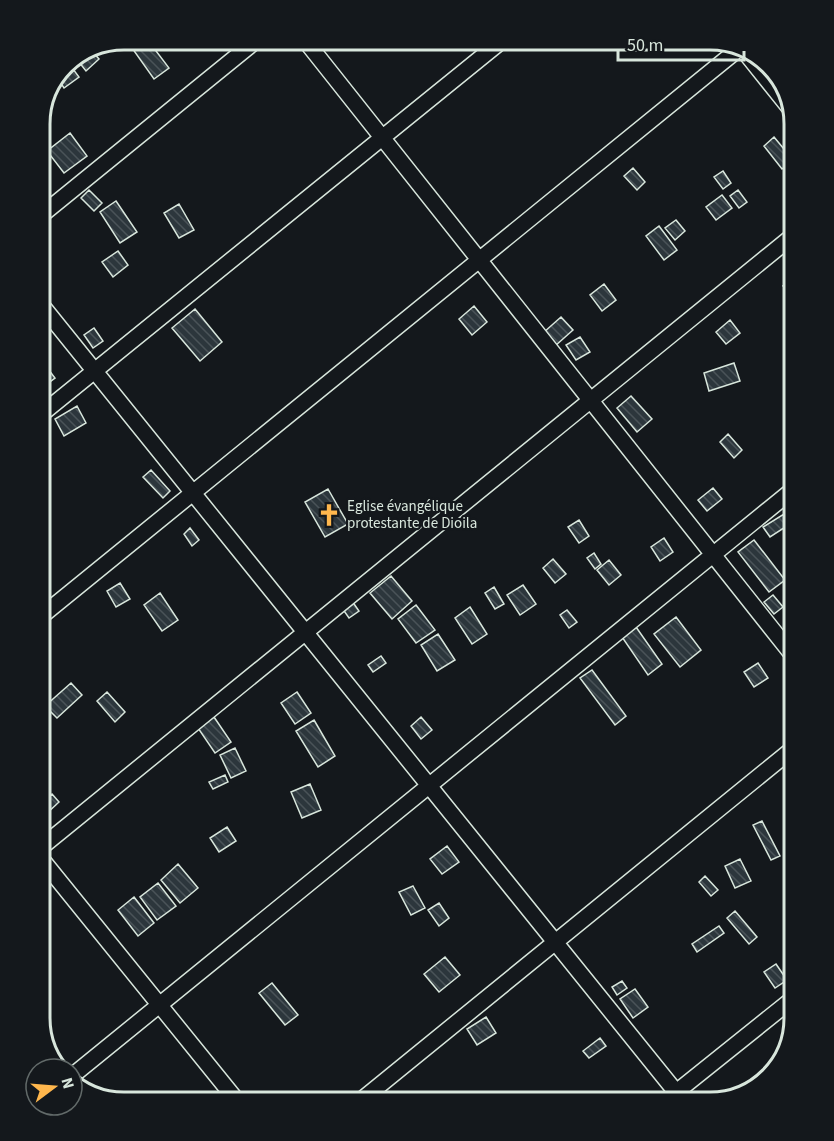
<svg xmlns="http://www.w3.org/2000/svg" width="834" height="1141" font-family="'Source Sans 3',sans-serif">
	<style>
		.building { fill: url(#building-back-hatch); stroke: #d8e6dc; stroke-width: 1.5 }
		.lines { fill: none; stroke-linecap: round; stroke-linejoin: round }
		.street-casing { stroke: #d8e6dc; stroke-width: 18 }
		.street { stroke: #14181c; stroke-width: 15 }
		.labels { text-anchor: middle; stroke-width: 4.5; stroke-linejoin: round; paint-order: stroke }
		.poi-label { font-size: 15px; fill: #d8e6dc; stroke: #14181c; text-anchor: start }
		.rim { fill: none; stroke: #d8e6dc; stroke-width: 3 }
	</style>
	<defs>
		<pattern id="building-back-hatch" width="6" height="6" patternUnits="userSpaceOnUse" patternTransform="scale(1.5)"><rect width="6" height="6" fill="#2c363c"/><path d="M-1 5l2 2M0 0l6 6M5-1l2 2" fill="none" stroke="#4a5358"/></pattern>
	</defs>
	<rect width="100%" height="100%" fill="#14181c"/>
	<path class="building" d="M144,39H147L169,68L154,79L132,48Z
		M92,51L99,59L86,71L75,57Z
		M67,61L79,77L64,88L58,79Z
		M70,133L87,156L64,173L47,151Z
		M774,137L793,160L782,169L764,146Z
		M633,168L645,182L637,190L624,176Z
		M723,171L731,183L723,189L714,177Z
		M89,190L102,203L94,211L81,198Z
		M738,190L747,202L739,208L730,196Z
		M722,195L732,208L716,220L706,207Z
		M116,201L137,232L120,243L100,212Z
		M179,204L194,230L179,238L164,213Z
		M676,220L685,231L675,240L665,228Z
		M659,226L677,250L664,260L646,236Z
		M118,251L128,265L113,277L102,262Z
		M792,279L795,282V301L783,286Z
		M604,284L616,300L602,311L590,295Z
		M474,306L487,322L472,335L459,319Z
		M195,309L222,342L200,361L172,328Z
		M561,317L573,330L555,346L543,333Z
		M730,320L740,333L726,344L716,332Z
		M94,328L103,341L93,348L84,335Z
		M580,337L590,352L576,360L566,345Z
		M39,357L55,378L39,390Z
		M734,363L740,381L709,391L704,373Z
		M631,396L652,419L637,432L617,408Z
		M77,406L86,423L64,436L55,419Z
		M728,434L742,450L734,458L720,442Z
		M151,470L170,491L163,498L143,477Z
		M39,480L50,497L39,504Z
		M713,488L722,499L707,511L698,500Z
		M328,489L348,524L325,537L305,502Z
		M784,514L790,524L770,537L763,527Z
		M579,520L589,536L579,543L568,527Z
		M190,528L199,540L192,546L184,534Z
		M664,538L673,552L660,561L651,547Z
		M754,540L785,580L769,592L738,552Z
		M594,553L601,564L595,569L587,558Z
		M553,559L566,574L555,583L543,568Z
		M609,560L621,575L609,585L597,570Z
		M391,576L412,601L392,619L370,593Z
		M120,583L130,599L116,607L107,591Z
		M523,585L536,604L520,615L507,595Z
		M494,587L504,604L495,609L485,593Z
		M160,593L178,620L162,631L144,605Z
		M773,595L783,607L774,614L764,602Z
		M352,601L359,611L349,618L342,608Z
		M416,605L435,630L416,643L398,619Z
		M470,607L487,634L472,644L455,618Z
		M567,610L577,622L569,628L560,615Z
		M676,617L701,650L680,667L654,634Z
		M636,627L662,664L648,675L622,637Z
		M438,634L455,660L437,671L421,645Z
		M381,656L386,663L373,672L368,665Z
		M758,663L768,678L754,687L744,672Z
		M592,670L626,716L615,725L580,678Z
		M71,683L82,695L57,718L45,706Z
		M107,692L125,712L115,722L97,701Z
		M297,692L311,713L295,724L281,703Z
		M214,717L231,742L215,753L198,728Z
		M421,717L432,730L421,739L411,726Z
		M314,720L335,756L318,767L296,731Z
		M235,748L246,771L231,778L220,755Z
		M225,775L228,782L213,789L209,782Z
		M310,784L321,810L302,818L291,792Z
		M52,794L59,802L44,816L39,811V806Z
		M762,821L780,856L771,860L753,825Z
		M227,827L236,841L219,852L210,838Z
		M447,846L459,862L442,874L430,859Z
		M740,859L751,881L735,888L725,866Z
		M178,864L198,888L180,903L161,880Z
		M705,876L718,890L711,896L699,882Z
		M158,883L176,906L157,920L140,897Z
		M413,886L425,908L411,915L399,892Z
		M134,897L154,923L138,936L118,910Z
		M439,903L449,918L439,926L428,910Z
		M735,911L757,937L749,944L727,918Z
		M719,926L724,933L697,952L692,944Z
		M445,957L460,975L439,992L424,974Z
		M776,964L787,980L775,988L764,972Z
		M622,981L627,988L617,995L612,987Z
		M272,983L298,1015L285,1025L259,993Z
		M635,989L648,1007L633,1018L620,999Z
		M486,1017L496,1033L477,1045L467,1029Z
		M600,1038L606,1046L589,1058L583,1051Z"/>
	<g class="lines">
		<g class="street-casing">
			<path id="street" d="M304,39L795,658
				M740,46L792,111
				M39,217L258,39
				M39,302L676,1092
				M39,416L504,39
				M39,618L741,47
				M39,849L795,234
				M39,856L238,1102
				M72,1076L795,488
				M359,1102L795,747
				M664,1102L795,997"/>
		</g>
		<use href="#street" class="street"/>
	</g>
	<defs>
		<g id="church-bare" transform="scale(1.8)"><path d="M-1.2-6h2.4v3.5h3.3v2.4h-3.3V6h-2.4V-.1h-3.3v-2.4h3.3Z" fill="#ffb74d" stroke="#14181c" stroke-width="2.5" paint-order="stroke"/></g>
	</defs>
	<g fill-rule="evenodd">
		<use href="#church-bare" x="329" y="515"/>
	</g>
	<g class="labels">
		<g class="poi-label">
			<text x="347" y="511">Eglise évangélique<tspan x="347" dy="17">protestante de Dioila</tspan></text>
		</g>
	</g>
	<path d="M0 0H834V1141H0ZM124 50H710A74 74 0 0 1 784 124V1018A74 74 0 0 1 710 1092H124A74 74 0 0 1 50 1018V124A74 74 0 0 1 124 50Z" fill="#14181c" fill-rule="evenodd"/>
	<path class="rim" d="M124 50H710A74 74 0 0 1 784 124V1018A74 74 0 0 1 710 1092H124A74 74 0 0 1 50 1018V124A74 74 0 0 1 124 50Z"/>
	<g transform="translate(54 1087) rotate(74)"><circle r="28" fill="#14181c" stroke="#626a69" stroke-width="1.5"/>
	<path d="M0-4.5L10 22L0 15L-10 22Z" fill="#ffb74d"/>
	<text y="-9" font-size="16" font-weight="bold" text-anchor="middle" fill="#d8e6dc">N</text>
	</g>
	<path d="M618 51v9h126v-9" fill="none" stroke="#d8e6dc" stroke-width="3"/>
	<text x="627" y="51" font-size="18" fill="#d8e6dc" stroke="#14181c" stroke-width="4.5" paint-order="stroke">50 m</text>
</svg>
